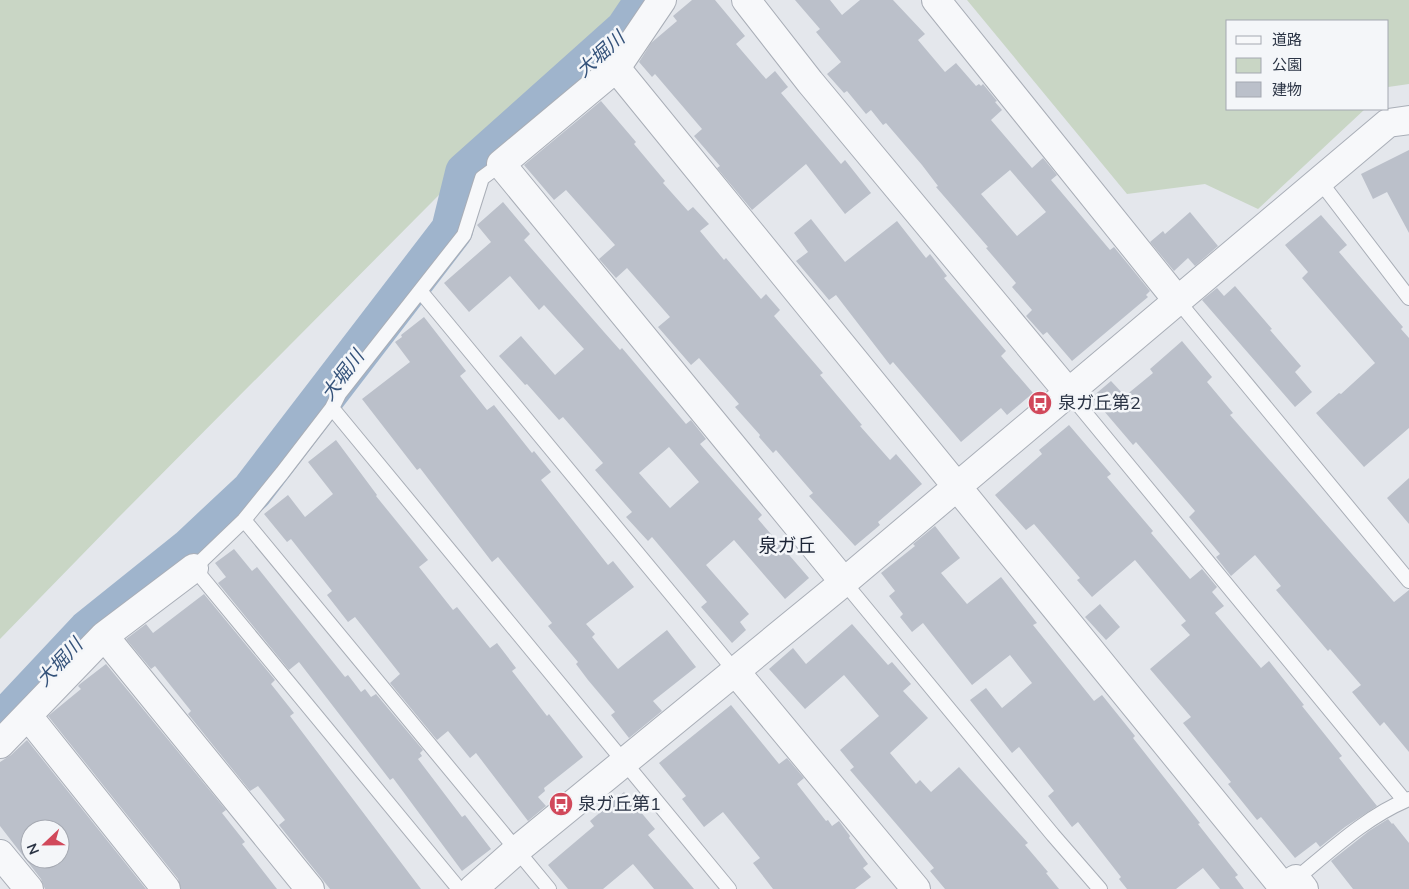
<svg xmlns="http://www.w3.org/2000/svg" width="1409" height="889" font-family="Mulish,'Noto Sans JP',sans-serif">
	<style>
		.green { fill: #c9d6c5 }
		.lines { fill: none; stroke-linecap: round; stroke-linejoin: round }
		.river { stroke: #9fb4cc; stroke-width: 42 }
		.building { fill: #bbc0ca; fill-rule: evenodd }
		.lane-casing { stroke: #a9aeb7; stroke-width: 16 }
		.street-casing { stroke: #a9aeb7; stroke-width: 30 }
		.lane { stroke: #f7f8fa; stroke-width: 14 }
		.street { stroke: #f7f8fa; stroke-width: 28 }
		.labels { text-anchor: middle; stroke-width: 5; stroke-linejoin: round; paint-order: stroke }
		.poi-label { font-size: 18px; fill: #2b3445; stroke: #f4f6f9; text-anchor: start }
		.water-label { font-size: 19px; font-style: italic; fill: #34527a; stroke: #f4f6f9 }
		.neighbourhood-label { font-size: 19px; fill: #1d2536; stroke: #f4f6f9 }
	</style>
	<rect width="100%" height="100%" fill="#e4e7ec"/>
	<path class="green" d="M0,0H624L594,39L116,520L0,639Z
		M967,0H1409V84L1388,87V21H1228V109H1365L1258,209L1205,184L1127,194Z"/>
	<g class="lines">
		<path class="river" d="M0,725L88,631L189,550L252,491L452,230L466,173L626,30L646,0"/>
	</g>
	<path class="building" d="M692,0H715L745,36L736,44L766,79L775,71L788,87L781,93L841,164L845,160L871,193L845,214L806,164L752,210L717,168L720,166L694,136L702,129L655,74L652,77L639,62L651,43L677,21L673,16Z
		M795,0H830L842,15L860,0H893L925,34L918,40L945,72L956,63L976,86L979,84L981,86L983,84L997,101L995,102L1002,110L991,120L1032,168L1043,158L1057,175L1051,180L1110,250L1114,247L1150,291L1146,295L1148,297L1072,361L1047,332L1043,335L1026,316L1032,310L1012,287L1016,283L986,248L988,247L936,187L938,186L922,165L886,123L883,125L871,110L866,114L847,91L844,93L827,74L841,62L816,32L820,29ZM1010,170L1046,212L1017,236L981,194Z
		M601,101L636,142L634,144L665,181L663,183L688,211L693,207L709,224L700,231L724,260L726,258L761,299L766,294L780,310L774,316L823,373L820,375L862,425L860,426L890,460L896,454L922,484L878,522L880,525L855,546L809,496L813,493L776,450L773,453L759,437L760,435L735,407L739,404L699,358L691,365L658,327L670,317L627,268L616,278L599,259L615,245L566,190L554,200L524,165Z
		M1409,150V233L1387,192L1373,199L1361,174Z
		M503,202L530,234L524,240L604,332L620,350L622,348L686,424L691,420L706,439L700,444L762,515L758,519L809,578L785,599L734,540L706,565L749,614L740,622L746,630L732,643L701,607L707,602L652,537L648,541L626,517L632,512L595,470L603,463L563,417L559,420L527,384L525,385L499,356L521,336L555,375L584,349L544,305L539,310L510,276L469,312L444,283L491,242L477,225ZM669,447L699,482L670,508L639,473Z
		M1190,212L1218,246L1195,266L1188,258L1174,271L1150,242L1163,231L1165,234Z
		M1321,215L1347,245L1339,252L1403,327L1401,329L1409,338V428L1364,467L1316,413L1339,393L1341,394L1375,363L1302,278L1308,272L1285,245Z
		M811,219L845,262L897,221L926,258L930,254L947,276L944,278L1006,351L1001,356L1033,393L1007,415L1001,408L961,442L893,362L890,365L836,295L829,300L796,261L808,252L794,233Z
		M1235,286L1272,329L1270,330L1301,366L1295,372L1312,392L1295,407L1202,300L1217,288L1224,296Z
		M424,317L466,371L460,376L487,410L494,405L532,453L534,451L551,472L541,480L608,565L613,561L634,587L586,624L595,634L592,637L618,669L667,630L696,667L653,701L662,711L629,738L611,715L615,712L588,680L576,664L578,662L548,626L552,623L498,557L492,562L420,468L417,470L362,399L410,362L395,342L402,337L401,335Z
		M1182,341L1212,377L1207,382L1233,413L1230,415L1394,602L1409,590V752L1384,722L1380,726L1352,692L1361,685L1330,649L1328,651L1276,590L1281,586L1255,555L1231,576L1216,557L1220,554L1189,517L1195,511L1136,442L1133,445L1092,397L1111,381L1125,396L1153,373L1150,369Z
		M1069,425L1111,474L1107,477L1153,531L1151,533L1190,579L1202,569L1217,587L1212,592L1224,606L1215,613L1261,668L1269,661L1304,705L1302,706L1342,756L1339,758L1377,806L1345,827L1320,847L1316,842L1295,858L1261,817L1257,820L1228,784L1231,782L1183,723L1191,717L1150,669L1190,635L1181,625L1186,621L1135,560L1092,597L1077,580L1080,578L1034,524L1026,530L995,495L1042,454L1039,450Z
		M336,440L377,495L376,496L428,560L419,567L453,610L457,607L490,648L497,643L516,668L512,671L547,716L549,714L583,757L544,788L545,791L538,797L546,806L528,821L476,753L470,758L448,731L437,740L390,683L400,674L355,617L348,622L327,595L332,591L291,539L287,542L264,514L288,495L305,517L333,494L308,462Z
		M1409,478V524L1387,498Z
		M935,526L960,558L941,573L967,604L1001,577L1037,623L1033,625L1094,701L1102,695L1135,736L1133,738L1200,823L1198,824L1238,875L1235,877L1244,889H1220L1203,868L1176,889H1127L1119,879L1121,877L1078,822L1072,827L1048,796L1054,791L1019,747L1012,753L970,700L986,688L1002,708L1032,683L1010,655L972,685L923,623L912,632L900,617L903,614L889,596L895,591L881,573L915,546L913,544Z
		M234,549L252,571L257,567L345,677L348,675L361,692L365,689L371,697L376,694L423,750L420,753L422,756L418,759L462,817L465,815L491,849L462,871L393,778L390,780L299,662L289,670L218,583L226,577L215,563Z
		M204,594L275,680L271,684L294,713L290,716L421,889H330L279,825L285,820L258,786L250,791L188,714L191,711L155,666L151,669L126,639L146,624L153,633Z
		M1100,604L1120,627L1106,640L1085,617Z
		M852,624L888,665L892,662L911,684L903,691L928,718L890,753L916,784L920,780L931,792L959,767L1028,843L1025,845L1048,872L1046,873L1059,889H945L930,871L934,868L850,770L854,767L840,750L879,716L844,675L805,709L769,669L793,648L806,664Z
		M106,664L226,810L222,813L245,842L242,844L277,889H181L178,879L48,716L81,689L78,686L80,684Z
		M731,705L779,764L787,758L804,778L797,784L826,821L828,820L832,826L839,821L850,836L849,838L868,864L863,868L871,877L855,889H773L753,863L760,858L723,812L704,827L682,799L686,796L659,763Z
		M27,740L146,889H45L41,879L0,826V762L11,755ZM30,829H60V859H30Z
		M624,792L655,829L648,835L694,889H654L633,864L603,889H568L548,865L594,826L590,821Z
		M1388,819L1392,824L1393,823L1409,843V889H1353L1331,861L1369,831Z"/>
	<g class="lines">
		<g class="lane-casing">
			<path id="lane" d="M501,164L482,178L464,235L339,394L332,408L729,889
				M1319,180L1409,298
				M421,292L735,671
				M1178,301L1409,581
				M1068,392L1404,800
				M332,408L282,473L244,520L194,568L459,889
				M244,520L549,889
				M844,582L1053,835L1100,889
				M1296,879C1331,850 1367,816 1409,799"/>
		</g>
		<g class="street-casing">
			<path id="street" d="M746,0L810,82L1068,392
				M936,0L1178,301
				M616,68L662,0
				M844,582L501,164L616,68L1283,887L1296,879L1304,889
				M104,636L194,568
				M735,671L916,889
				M28,716L166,889
				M0,744L104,636L310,889
				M0,854L29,889
				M473,889L517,850L844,582L1388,123L1409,120"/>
		</g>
		<use href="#lane" class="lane"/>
		<use href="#street" class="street"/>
	</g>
	<defs>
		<g id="bus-disc" transform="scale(1.25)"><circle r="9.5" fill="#d1495b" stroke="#f4f6f9"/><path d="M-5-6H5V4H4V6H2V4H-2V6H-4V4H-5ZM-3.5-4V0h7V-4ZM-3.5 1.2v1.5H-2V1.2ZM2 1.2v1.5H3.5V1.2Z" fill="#fff"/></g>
	</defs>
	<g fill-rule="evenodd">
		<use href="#bus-disc" x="1040" y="403"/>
		<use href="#bus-disc" x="561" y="804"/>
	</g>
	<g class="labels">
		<g class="poi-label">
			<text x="1058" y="409">泉ガ丘第2</text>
			<text x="578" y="810">泉ガ丘第1</text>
		</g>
		<g class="water-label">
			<text transform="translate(600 54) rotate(-42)" y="7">大堀川</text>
			<text transform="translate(342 375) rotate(-53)" y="7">大堀川</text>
			<text transform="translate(59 662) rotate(-47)" y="7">大堀川</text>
		</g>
		<g class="neighbourhood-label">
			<text x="787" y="552">泉ガ丘</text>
		</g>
	</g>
	<rect x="1226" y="20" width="162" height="90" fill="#f4f6f9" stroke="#a4a8b1"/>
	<rect x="1236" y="36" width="25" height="8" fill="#f7f8fa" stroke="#a4a8b1"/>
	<text x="1272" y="45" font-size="15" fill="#2b3445">道路</text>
	<rect x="1236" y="58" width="25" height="15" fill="#c9d6c5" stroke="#a4a8b1"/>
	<text x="1272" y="70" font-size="15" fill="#2b3445">公園</text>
	<rect x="1236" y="82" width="25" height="15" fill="#bbc0ca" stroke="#a4a8b1"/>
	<text x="1272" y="95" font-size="15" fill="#2b3445">建物</text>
	<g transform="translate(45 844) rotate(248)"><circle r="24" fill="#f4f6f9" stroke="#a4a8b1"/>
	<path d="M0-4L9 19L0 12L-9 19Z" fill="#d1495b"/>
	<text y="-8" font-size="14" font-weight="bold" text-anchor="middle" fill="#2b3445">N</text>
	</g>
</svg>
